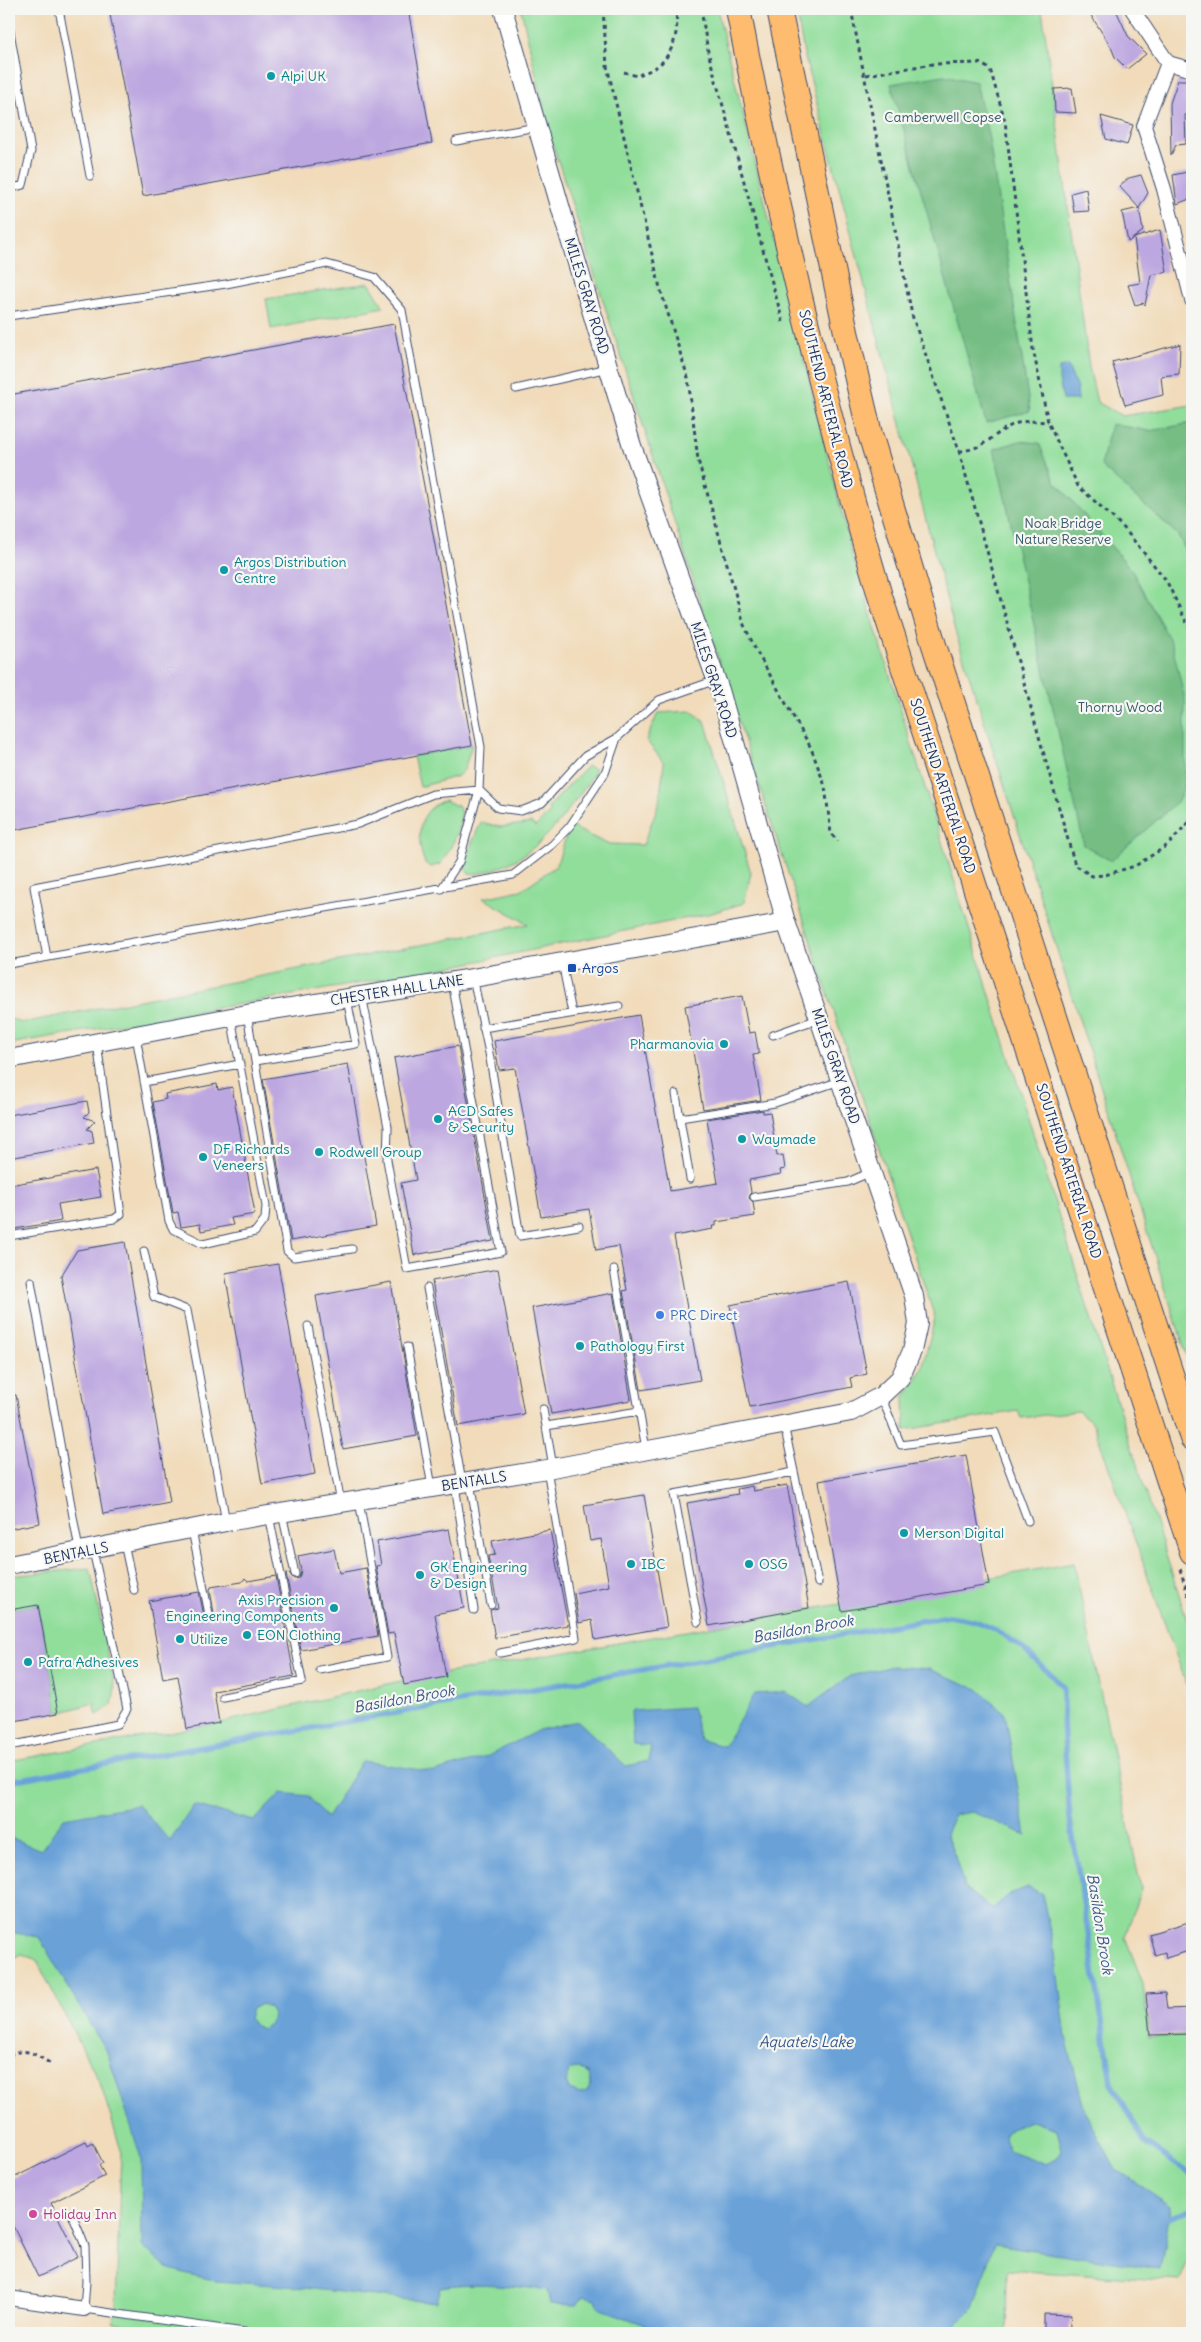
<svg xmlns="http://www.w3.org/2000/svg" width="1201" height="2342" font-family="Delius,sans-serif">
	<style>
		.green { fill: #91de9b; stroke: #56867c }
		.forest { fill: #74bd83; stroke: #487670 }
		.water { fill: #6aa2d8; stroke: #42689b; fill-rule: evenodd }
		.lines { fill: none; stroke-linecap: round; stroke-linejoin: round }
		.stream { stroke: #6aa2d8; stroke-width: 5.5 }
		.building { fill: #bda7e0 }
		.service-casing { stroke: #3b496c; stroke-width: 9 }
		.minor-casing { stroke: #3b496c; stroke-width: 16 }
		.tertiary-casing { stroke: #3b496c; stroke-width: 20 }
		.trunk-casing { stroke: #3b496c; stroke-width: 26 }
		.path { stroke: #3b496c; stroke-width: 3; stroke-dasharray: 4 4; stroke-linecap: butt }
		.service { stroke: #fff; stroke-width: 7 }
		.minor { stroke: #fff; stroke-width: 14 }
		.tertiary { stroke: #fff; stroke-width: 18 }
		.trunk { stroke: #fdbc70; stroke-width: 24 }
		.culture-dot { fill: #0f9aa8; stroke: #f6f6f2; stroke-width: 2 }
		.transit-dot { fill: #1a4fb4; stroke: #f6f6f2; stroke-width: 2 }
		.shop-dot { fill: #3f7fe0; stroke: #f6f6f2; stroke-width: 2 }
		.hotel-dot { fill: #d1479c; stroke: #f6f6f2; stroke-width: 2 }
		.labels { text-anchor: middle; stroke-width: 4.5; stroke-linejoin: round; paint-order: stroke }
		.culture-label { font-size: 14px; fill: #0d838f; stroke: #f6f6f2; text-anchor: start }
		.park-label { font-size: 14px; fill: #385b6d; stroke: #f6f6f2 }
		.street-label { font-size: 14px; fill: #1b2f5e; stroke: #f6f6f2 }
		.transit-label { font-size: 14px; fill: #164399; stroke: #f6f6f2; text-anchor: start }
		.shop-label { font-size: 14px; fill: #366cbe; stroke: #f6f6f2; text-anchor: start }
		.hotel-label { font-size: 14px; fill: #b23c85; stroke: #f6f6f2; text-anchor: start }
		.water-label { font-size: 15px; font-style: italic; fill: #375789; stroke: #f6f6f2 }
	</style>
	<rect width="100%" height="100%" fill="#f6f6f2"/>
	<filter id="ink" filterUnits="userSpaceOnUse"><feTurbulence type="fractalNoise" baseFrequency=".02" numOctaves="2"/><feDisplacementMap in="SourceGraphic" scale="10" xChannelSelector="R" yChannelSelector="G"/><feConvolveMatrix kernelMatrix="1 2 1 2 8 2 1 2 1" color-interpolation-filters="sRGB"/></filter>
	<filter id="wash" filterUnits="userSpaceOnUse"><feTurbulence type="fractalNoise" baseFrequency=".0096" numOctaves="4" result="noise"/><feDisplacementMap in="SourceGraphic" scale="20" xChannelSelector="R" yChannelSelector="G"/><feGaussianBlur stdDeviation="1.12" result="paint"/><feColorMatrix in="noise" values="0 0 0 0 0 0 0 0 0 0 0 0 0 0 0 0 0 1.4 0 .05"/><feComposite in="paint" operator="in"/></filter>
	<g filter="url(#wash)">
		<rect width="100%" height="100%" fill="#f1dbba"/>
		<path class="green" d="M521,9H717L852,554L1119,1408L1192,1636V1700L1093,1423L1078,1411L1021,1418L1018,1411L905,1430L904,1398L922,1369L935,1318L758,782L550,136Z
			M796,9H1042L1089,367L1097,402L1122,416L1192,405V1372L955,631L804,54Z
			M369,283L384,307L271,329L266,299Z
			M691,711L705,721L751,873L744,903L712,913L430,971L9,1044V1018L22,1023L528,924L483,898L521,890L556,866L570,826L607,844L643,845L659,803L664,763L646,740L658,713Z
			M472,745L464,770L458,776L420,787L413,756Z
			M587,766L595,769L594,773C569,811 539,856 494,869C485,872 478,875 468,873L464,867L465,859L481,822L500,827L532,823L535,827L550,812L548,808Z
			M445,800L459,807C466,825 450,848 441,864L431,867L425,863C415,838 417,810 445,800Z
			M1074,1563L1141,1888L1125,1937L1143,1983L1149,2037L1192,2036V2250L1180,2281L1007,2270L1006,2333H185L113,2323L116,2305L121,2150L100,2083L36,1959L21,1954L9,1960V1761L219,1723L396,1682Z
			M90,1568L115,1688L112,1705L97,1715L94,1703L58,1713L38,1605L9,1610V1576Z"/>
		<path class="forest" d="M944,75L976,82L989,139L1030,411L986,423L891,84Z
			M1192,423V563L1178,535L1101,466L1111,424L1149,431Z
			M1020,441L1039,443L1055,481L1131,569L1172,644L1185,700V785L1178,801L1111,861L1084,845L994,449Z"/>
		<path class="water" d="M1068,366L1077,389L1078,400H1063L1059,380V368Z
			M893,1666L929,1669L978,1689L1005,1713L1026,1835L972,1812L954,1815L946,1835L955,1856L964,1887L992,1909L1010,1894L1028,1887L1042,1894L1055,1953L1066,2037L1085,2112L1116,2169L1171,2206L1160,2269L994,2244L973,2308L949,2333H775C754,2329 732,2333 710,2333L703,2324L691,2333L648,2326L599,2308L596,2299L584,2296L577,2305L550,2304L547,2290C511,2286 475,2281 440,2287L436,2303L287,2286L216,2281L169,2269L142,2246L141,2158L108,2055L39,1937L9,1932V1837L41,1850L64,1818L138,1805L170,1841L194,1805L254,1821L281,1793L308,1796L327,1818L362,1761L434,1772L486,1757L539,1730L578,1721L626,1766L648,1761L651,1746L633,1744L631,1711L692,1707L700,1740L724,1746L755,1694L786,1692L808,1707L850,1676ZM261,2004L269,2007L273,2014L271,2024L262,2029L253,2025L249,2018L252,2009ZM579,2068L589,2074L591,2084L587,2092L579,2094L570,2090L566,2082L571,2069ZM1031,2121L1057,2129L1062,2151L1058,2157L1046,2164L1008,2150L1005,2135L1010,2128Z"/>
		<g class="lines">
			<path class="stream" d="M9,1781L949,1616C959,1618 971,1619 980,1623C1014,1636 1039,1663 1063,1687V1722L1070,1819L1112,2083L1145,2143L1192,2175
				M1169,2218L1192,2208"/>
		</g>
		<g id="blocks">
			<path class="building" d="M109,9H408L432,143L143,196Z
				M1087,9L1116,10L1128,36L1146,54L1127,69L1115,57L1111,47Z
				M1178,80H1192V110L1185,115L1186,144L1176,145L1171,155L1170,103Z
				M1072,88L1076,113L1055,112L1054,89Z
				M1101,116L1133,125L1127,145L1106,139Z
				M1192,171V198L1177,204L1173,175Z
				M1141,175L1148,193L1139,208L1119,186L1129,178Z
				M1086,189L1089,211L1074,212L1071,193Z
				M1139,208L1143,231L1128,242L1122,212Z
				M1160,230L1167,272L1151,275L1145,305L1143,303L1135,305L1128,285L1140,283L1134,238Z
				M394,324L472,745L9,831V395Z
				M1180,344L1179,374L1161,376L1163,395L1125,405L1112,362Z
				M742,996L749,1033L755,1032L759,1054L753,1055L761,1100L703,1109L685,1006Z
				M639,1015L670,1191L718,1183L707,1119L763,1110V1113L770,1112L777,1156L783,1155L785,1169L780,1170L781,1174L749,1180L751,1192L749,1198L753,1202L755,1216L716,1222V1226H712L713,1229L674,1236L700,1380L641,1390L623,1291L627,1290L619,1246L596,1250L589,1209L541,1217L515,1068L499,1070L494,1041Z
				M458,1046L493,1241L414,1255L401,1183L416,1180L394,1058Z
				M348,1064L376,1226L291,1241L263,1079Z
				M217,1084L218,1090L232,1087L255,1214L231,1218L233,1225L201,1231L200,1224L181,1227L178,1212L173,1213L153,1102L166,1099L165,1094Z
				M87,1101L89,1112L84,1117L95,1121L87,1129L92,1131L94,1143L9,1158V1115Z
				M96,1170L101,1197L58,1204L61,1221L9,1230V1185Z
				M125,1242L170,1502L103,1514L61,1276L77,1250Z
				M278,1264L315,1474L262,1484L225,1273Z
				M498,1269L524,1414L458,1426L432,1281Z
				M391,1282L417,1436L343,1449L316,1296Z
				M849,1282L867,1374L850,1378L852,1387L750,1407L730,1305Z
				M613,1293L631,1400L551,1414L532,1308Z
				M9,1395H16L40,1523L9,1529Z
				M966,1455L989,1585L842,1611L819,1481Z
				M787,1485L809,1608L709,1626L687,1503L738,1494L737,1489L752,1486L753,1491Z
				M644,1495L667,1627L595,1640L592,1620L579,1623L574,1593L609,1586L601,1539L590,1541L584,1505Z
				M449,1529L464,1608L435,1614L446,1677L404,1685L394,1633L388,1634L376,1566L381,1565L377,1542Z
				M550,1530L568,1625L495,1638L490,1610L498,1608L488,1556L495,1555L492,1541Z
				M334,1549L339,1573L366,1568L378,1636L301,1650L286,1574L289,1573L294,1579L299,1578L301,1571L298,1556Z
				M276,1576L294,1676L214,1691L219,1723L187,1729L178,1676L163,1679L149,1601L199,1592L204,1616L211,1619L214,1613L210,1590L211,1587L242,1582L245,1578L248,1581Z
				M38,1605L58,1713L9,1722V1610Z
				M1192,1921V1950L1166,1958L1165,1952L1155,1955L1149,1934Z
				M1165,1993L1167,2009L1192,2008V2034L1150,2035L1146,1994Z
				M86,2142L88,2146L93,2143L103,2163L99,2165L105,2176L51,2203L78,2257L38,2277L9,2218V2180Z
				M1044,2314L1071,2315L1069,2333H1044Z"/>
		</g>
	</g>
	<g filter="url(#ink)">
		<use href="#blocks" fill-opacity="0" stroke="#3b496c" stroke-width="1"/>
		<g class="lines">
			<g class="service-casing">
				<path id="service" d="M59,9L90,176
					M9,26L31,151L23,185L9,189
					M456,141L537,127
					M9,316L226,284L327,264L374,277L402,310L481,747L479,790L459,862L441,889
					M516,389L608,368
					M47,957L34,887L358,824L433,794L479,790L498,808L521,811L542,803L585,756L617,738L659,700L716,680
					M562,962L572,1013
					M9,964L513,875L553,844L570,826L605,773L617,738
					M473,978L489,1053L520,1236L579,1226
					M362,995L388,1127L387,1160L407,1269L501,1252L452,982
					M247,1014L287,1251L294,1257L352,1249
					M483,1028L619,1006
					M773,1035L818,1019
					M136,1036L169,1221L173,1229L203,1244L255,1232L265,1219L266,1206L231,1017
					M256,1061L356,1044L347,999
					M144,1082L240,1064
					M676,1094L690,1179
					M680,1118L775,1103L840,1081
					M754,1197L848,1182L871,1172
					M9,1236L114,1219L121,1214L97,1043
					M144,1251L154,1297L187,1310L226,1522
					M614,1270L646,1449
					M31,1281L79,1550
					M427,1288L462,1482
					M308,1326L341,1503
					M407,1347L432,1487
					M881,1396L901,1445L995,1432L1028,1521
					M543,1409L553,1467
					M784,1425L818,1583
					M546,1426L639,1411
					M470,1482L491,1605
					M455,1485L474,1610
					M282,1513L295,1574
					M192,1530L209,1614
					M124,1543L134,1590
					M698,1622L674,1494L794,1472
					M500,1653L576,1638L547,1469
					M320,1670L387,1657L359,1501
					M223,1697L302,1681L269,1515
					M9,1746L118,1724L127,1709L93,1550
					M71,2212L85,2246L86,2282L84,2309L251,2333"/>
			</g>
			<g class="minor-casing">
				<path id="minor" d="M1132,9L1168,63L1192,70
					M1168,63L1144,126L1164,189L1192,300
					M9,2298L84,2309"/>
			</g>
			<g class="tertiary-casing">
				<path id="tertiary" d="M9,1059L247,1014L473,978L786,922
					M9,1565L226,1522L547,1469L851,1412L881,1396L900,1378L912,1351L918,1324L914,1296L786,922L720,690L632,446L565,223L503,9"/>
			</g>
			<g class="trunk-casing">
				<path id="trunk" d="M738,9C776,207 823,403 880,596L1192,1552
					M779,9L846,332L870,434L934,645L1192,1438"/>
			</g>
			<path class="path" d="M603,9L607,66L660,288L688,378L698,460L744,625L757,652L811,748L825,786L831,834L838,841
				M701,9L708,52L783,322
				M851,9L912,315L959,451L1075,865L1092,876L1105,875L1135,866L1168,845L1192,818
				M624,72L637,76C643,73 650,71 656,67C674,55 680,29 675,9
				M866,75L933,64L979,63L990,69L1005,121L1033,349L1048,422L1078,486L1122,526L1166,580L1192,634
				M959,451C983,450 992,435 1012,425C1023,420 1036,421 1048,422
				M1180,1569L1192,1607
				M9,1995L10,1994
				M9,2055C27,2047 35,2054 51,2064"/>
			<use href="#service" class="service"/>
			<use href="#minor" class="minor"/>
			<use href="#tertiary" class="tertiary"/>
			<use href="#trunk" class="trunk"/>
		</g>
	</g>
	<g class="culture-dot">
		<circle cx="271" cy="76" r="5"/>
		<circle cx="224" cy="570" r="5"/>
		<circle cx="724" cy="1044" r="5"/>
		<circle cx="438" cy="1119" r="5"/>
		<circle cx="742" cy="1139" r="5"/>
		<circle cx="319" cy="1152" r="5"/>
		<circle cx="203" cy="1157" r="5"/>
		<circle cx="580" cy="1346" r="5"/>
		<circle cx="904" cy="1533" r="5"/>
		<circle cx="631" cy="1564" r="5"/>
		<circle cx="749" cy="1564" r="5"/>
		<circle cx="420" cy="1575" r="5"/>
		<circle cx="334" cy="1608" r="5"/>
		<circle cx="247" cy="1635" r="5"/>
		<circle cx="180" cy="1639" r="5"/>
		<circle cx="28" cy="1662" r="5"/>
	</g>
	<rect class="transit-dot" x="567" y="963" width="10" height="10" rx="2.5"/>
	<circle class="shop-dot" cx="660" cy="1315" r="5"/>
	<circle class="hotel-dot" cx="33" cy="2214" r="5"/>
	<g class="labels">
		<g class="culture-label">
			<text x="281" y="81">Alpi UK</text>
			<text x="234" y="567">Argos Distribution<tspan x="234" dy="16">Centre</tspan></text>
			<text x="714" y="1049" text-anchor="end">Pharmanovia</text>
			<text x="448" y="1116">ACD Safes<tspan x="448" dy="16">&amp; Security</tspan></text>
			<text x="752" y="1144">Waymade</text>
			<text x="213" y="1154">DF Richards<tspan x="213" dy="16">Veneers</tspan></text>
			<text x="329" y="1157">Rodwell Group</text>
			<text x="590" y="1351">Pathology First</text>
			<text x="914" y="1538">Merson Digital</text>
			<text x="641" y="1569">IBC</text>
			<text x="759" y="1569">OSG</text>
			<text x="430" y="1572">GK Engineering<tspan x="430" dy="16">&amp; Design</tspan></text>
			<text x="324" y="1605" text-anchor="end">Axis Precision<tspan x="324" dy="16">Engineering Components</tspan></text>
			<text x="257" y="1640">EON Clothing</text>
			<text x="190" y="1644">Utilize</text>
			<text x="38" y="1667">Pafra Adhesives</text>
		</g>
		<g class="park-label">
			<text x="943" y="122">Camberwell Copse</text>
			<text x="1063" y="528">Noak Bridge<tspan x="1063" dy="16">Nature Reserve</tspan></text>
			<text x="1120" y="712">Thorny Wood</text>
		</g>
		<g class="street-label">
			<text transform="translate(587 296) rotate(73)" y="5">MILES GRAY ROAD</text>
			<text transform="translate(826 399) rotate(76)" y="5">SOUTHEND ARTERIAL ROAD</text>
			<text transform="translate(714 680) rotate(72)" y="5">MILES GRAY ROAD</text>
			<text transform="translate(943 786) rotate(72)" y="5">SOUTHEND ARTERIAL ROAD</text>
			<text transform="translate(397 990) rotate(-9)" y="5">CHESTER HALL LANE</text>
			<text transform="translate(836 1066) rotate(71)" y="5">MILES GRAY ROAD</text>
			<text transform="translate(1069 1171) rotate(72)" y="5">SOUTHEND ARTERIAL ROAD</text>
			<text transform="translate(474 1481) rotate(-9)" y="5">BENTALLS</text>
			<text transform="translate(76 1553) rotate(-11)" y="5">BENTALLS</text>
		</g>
		<g class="transit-label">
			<text x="582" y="973">Argos</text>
		</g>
		<g class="shop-label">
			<text x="670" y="1320">PRC Direct</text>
		</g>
		<g class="hotel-label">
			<text x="43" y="2219">Holiday Inn</text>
		</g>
		<g class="water-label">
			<text transform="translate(803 1629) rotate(-10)" y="5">Basildon Brook</text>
			<text transform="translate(404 1699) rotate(-10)" y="5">Basildon Brook</text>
			<text transform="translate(1100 1924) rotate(81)" y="5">Basildon Brook</text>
			<text x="806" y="2047">Aquatels Lake</text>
		</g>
	</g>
	<rect width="1201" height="2342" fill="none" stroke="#f6f6f2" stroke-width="30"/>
</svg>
